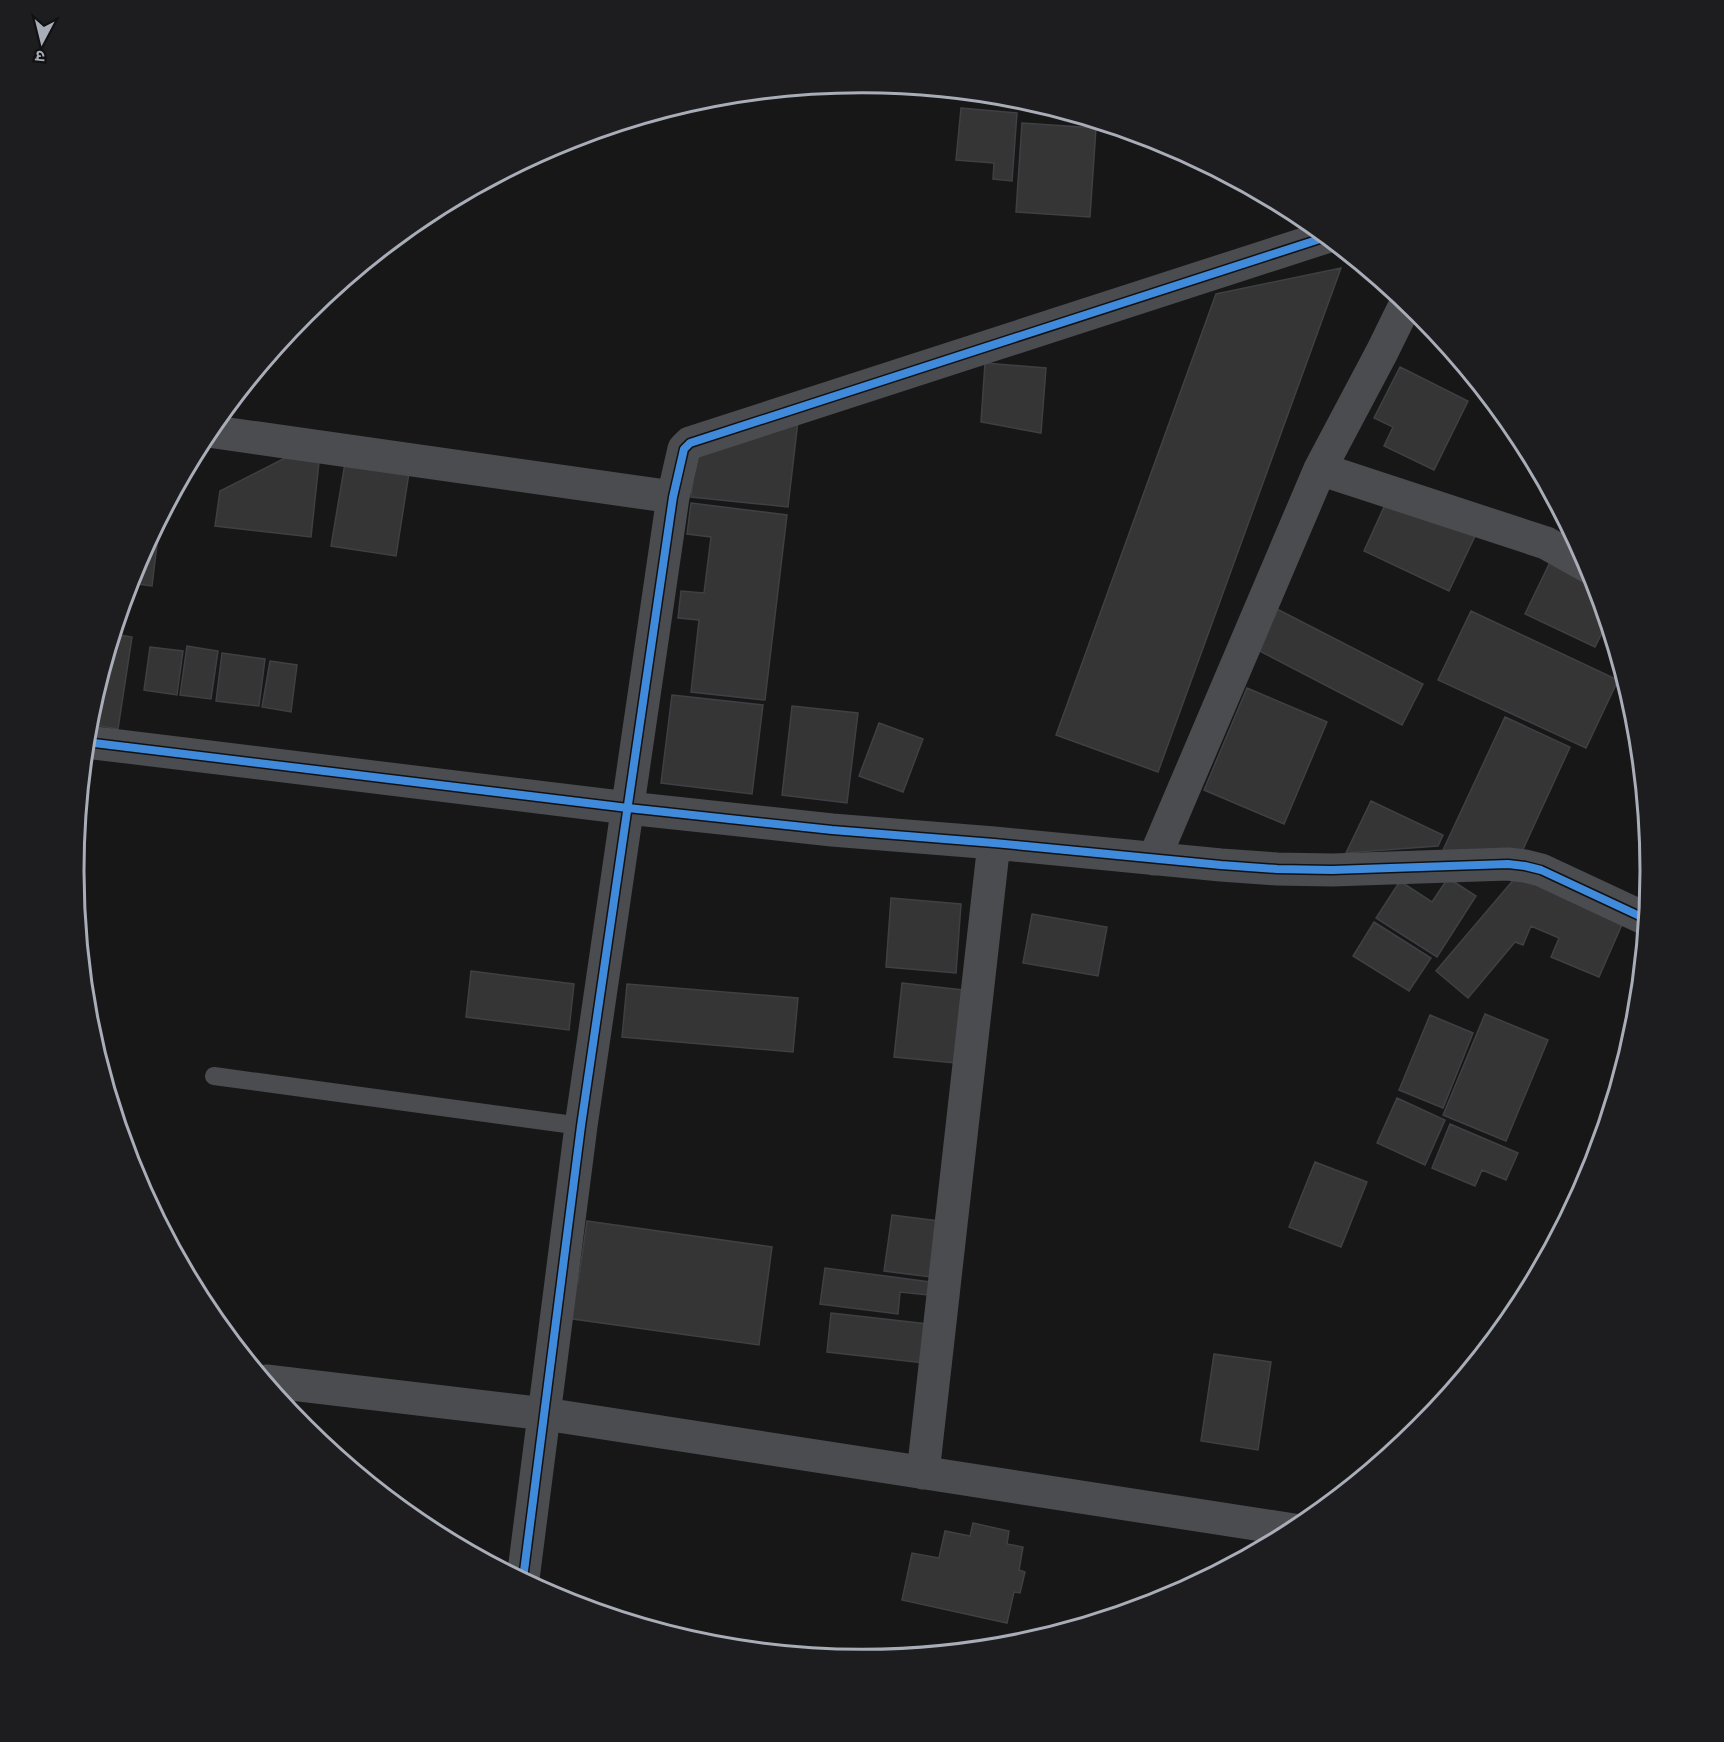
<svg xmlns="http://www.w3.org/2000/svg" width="1724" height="1742" font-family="'Source Sans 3','Noto Sans Devanagari',sans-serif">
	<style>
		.building { fill: #353536; stroke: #3f4043; stroke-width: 1.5 }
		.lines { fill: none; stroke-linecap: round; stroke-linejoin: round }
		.lane { stroke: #4b4c50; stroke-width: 18 }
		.street { stroke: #4b4c50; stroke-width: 33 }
		.cycleway-casing { stroke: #111113; stroke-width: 11 }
		.cycleway { stroke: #408adc; stroke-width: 8 }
		.rim { fill: none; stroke: #a8adb8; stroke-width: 3 }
	</style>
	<rect width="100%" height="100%" fill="#171717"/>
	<path class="building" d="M961,108L1017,113L1012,181L993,179L994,163L956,160Z
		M1022,123L1096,128L1090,217L1016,212Z
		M1341,268L1158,772L1056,735L1216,294Z
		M985,363L1046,368L1041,433L981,422Z
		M1400,367L1468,401L1434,470L1384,446L1393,427L1374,418Z
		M799,412L788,507L691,497L696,458Z
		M285,458L319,462L311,537L215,526L220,491Z
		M345,463L409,473L396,556L331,546Z
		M1389,496L1475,536L1449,591L1364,551Z
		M691,503L787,515L765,700L691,692L699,620L678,618L681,591L704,593L711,537L687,534Z
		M160,520L152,586L129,583L134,569Z
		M1553,556L1592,575L1607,623L1595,647L1525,614Z
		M1273,607L1423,684L1402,725L1252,647Z
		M1471,611L1618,680L1586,748L1438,680Z
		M114,634L132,637L118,729L88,724L89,717Z
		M187,646L218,651L211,699L180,695Z
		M150,647L183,651L177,695L144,690Z
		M222,653L265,659L259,706L216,701Z
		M270,661L297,665L291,712L262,707Z
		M1247,688L1327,722L1284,824L1204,790Z
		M672,695L763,705L752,794L661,783Z
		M792,706L858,713L847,803L782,795Z
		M1505,717L1570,747L1520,856L1451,853L1443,850Z
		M879,723L923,739L903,792L859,776Z
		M1371,801L1443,835L1438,846L1346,853Z
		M1448,878L1476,896L1437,957L1376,918L1400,881L1432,902Z
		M1515,878L1627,913L1599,977L1551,957L1559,938L1531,926L1523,945L1515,942L1468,998L1436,971Z
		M891,898L961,904L956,973L886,967Z
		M1032,914L1107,927L1098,976L1023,963Z
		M1374,922L1431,958L1409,991L1353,956Z
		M471,971L574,984L569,1030L466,1017Z
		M902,983L963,990L955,1063L894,1057Z
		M627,984L798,998L793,1052L622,1037Z
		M1485,1014L1548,1040L1506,1141L1443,1115Z
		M1430,1015L1473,1033L1443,1108L1399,1090Z
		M1397,1098L1445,1120L1425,1165L1377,1143Z
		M1450,1124L1518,1153L1506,1180L1482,1170L1475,1186L1432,1168Z
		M1315,1162L1367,1182L1341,1247L1289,1227Z
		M892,1215L939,1221L931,1277L884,1271Z
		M587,1221L772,1247L759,1345L566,1318L571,1282L578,1283Z
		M825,1268L930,1282L928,1295L900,1292L898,1314L820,1304Z
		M831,1313L928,1324L924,1363L827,1352Z
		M1214,1354L1271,1362L1258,1450L1201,1441Z
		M973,1523L1009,1531L1007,1544L1023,1547L1019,1570L1025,1572L1020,1593L1014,1592L1007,1623L902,1600L912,1553L939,1558L945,1531L970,1536Z"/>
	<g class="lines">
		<path class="lane" d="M214,1076L581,1126"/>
		<path class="street" d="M208,431L673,497
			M1320,469L1546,543L1589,567
			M86,742L628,808L832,830L994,843L1221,865L1277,869L1332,870L1508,864L1525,866L1541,870L1646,919
			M1154,859L1320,469L1382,352L1406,303
			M266,1381L545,1414L1294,1530
			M923,1473L994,843
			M523,1579L581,1126L673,497L684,449L690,443L1326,237"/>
		<g class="cycleway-casing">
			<path id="cycleway" d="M86,742L628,808L832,830L994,843L1221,865L1277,869L1332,870L1508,864L1525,866L1541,870L1646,919
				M523,1579L581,1126L673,497L684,449L690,443L1326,237"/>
		</g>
		<use href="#cycleway" class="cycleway"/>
	</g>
	<path d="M0 0H1724V1742H0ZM84 871a778 778 0 1 1 1556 0a778 778 0 1 1-1556 0Z" fill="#1d1d20" fill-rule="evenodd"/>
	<path class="rim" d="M84 871a778 778 0 1 1 1556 0a778 778 0 1 1-1556 0Z"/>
	<g transform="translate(42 42) rotate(187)" stroke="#111113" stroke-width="4.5" paint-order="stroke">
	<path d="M0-4.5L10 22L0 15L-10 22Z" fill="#a8adb8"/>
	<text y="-9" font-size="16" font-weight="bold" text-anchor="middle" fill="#a8adb8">उ</text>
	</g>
</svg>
